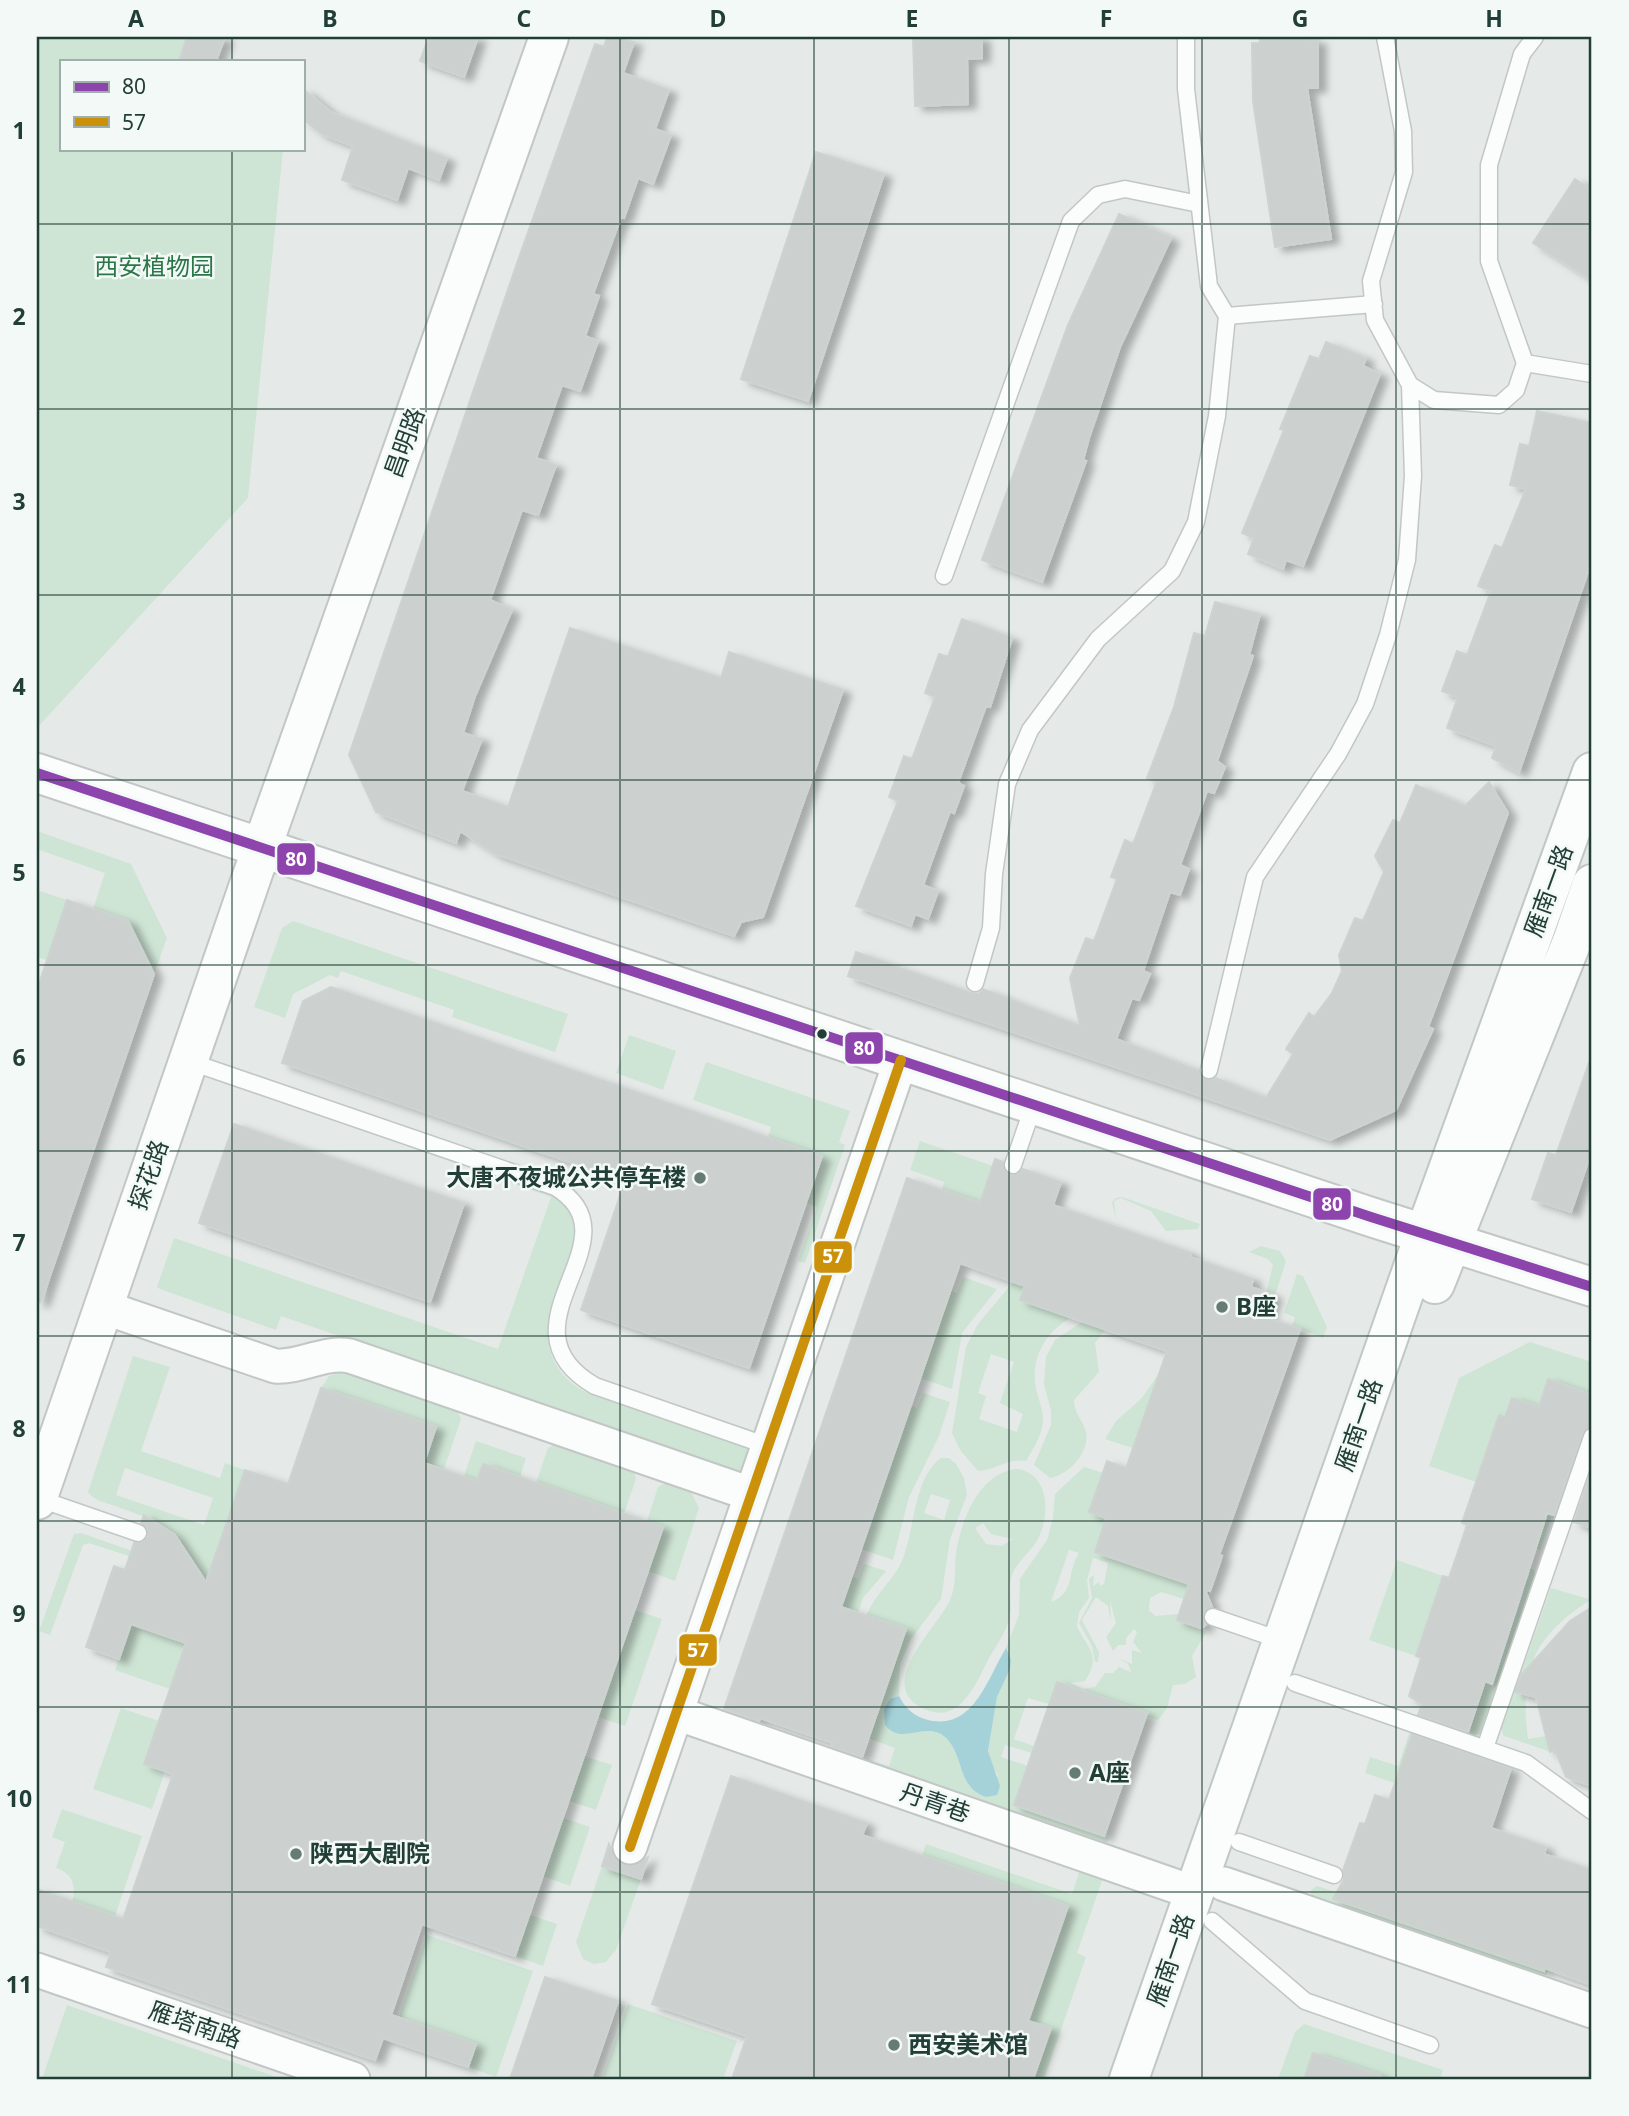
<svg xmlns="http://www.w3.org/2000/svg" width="1629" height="2116" font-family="'Noto Sans','Noto Sans SC',sans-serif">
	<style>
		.green { fill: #cee4d4; fill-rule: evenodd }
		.water { fill: #a5d2d9 }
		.building { fill: #ccd1cf; stroke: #cdd3d1; stroke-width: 2; filter: url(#shadow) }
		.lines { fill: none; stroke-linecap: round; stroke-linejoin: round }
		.service-casing { stroke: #c2c7c5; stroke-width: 19 }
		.minor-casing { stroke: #c2c7c5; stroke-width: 37 }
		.tertiary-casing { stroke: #c2c7c5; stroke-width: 42 }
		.secondary-casing { stroke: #c0c8c5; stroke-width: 42 }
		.service { stroke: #fbfcfc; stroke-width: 16 }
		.minor { stroke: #fbfcfc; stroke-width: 33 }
		.tertiary { stroke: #fbfcfc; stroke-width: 38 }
		.secondary { stroke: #fbfcfc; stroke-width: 38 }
		.bus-1-casing { stroke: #f3f9f6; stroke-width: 16 }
		.bus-2-casing { stroke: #f3f9f6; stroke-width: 16 }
		.bus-1 { stroke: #8e44ad; stroke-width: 10 }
		.bus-2 { stroke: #cc910b; stroke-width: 10 }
		.grid { fill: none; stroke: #223f37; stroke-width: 2; stroke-opacity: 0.55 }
		.bus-dot { fill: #223f37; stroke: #f3f9f6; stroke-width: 2.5 }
		.poi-dot { fill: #667b75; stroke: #f3f9f6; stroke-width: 2.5 }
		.labels { text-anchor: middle; stroke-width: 5; stroke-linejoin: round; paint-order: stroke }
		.park-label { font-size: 24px; fill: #2b7748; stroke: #f3f9f6 }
		.street-label { font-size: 24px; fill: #223f37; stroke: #f3f9f6 }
		.poi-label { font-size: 24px; font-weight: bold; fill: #223f37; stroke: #f3f9f6; text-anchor: start }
		.line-badge { stroke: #f3f9f6; stroke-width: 2.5 }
		.badge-label { font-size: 19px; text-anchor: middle; font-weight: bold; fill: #fff }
		.neatline { fill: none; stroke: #223f37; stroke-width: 2.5 }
		.grid-label { font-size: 23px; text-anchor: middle; font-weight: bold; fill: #223f37 }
	</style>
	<defs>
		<filter id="shadow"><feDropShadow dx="8" dy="4.5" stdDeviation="3.5" flood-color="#0004"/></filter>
	</defs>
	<rect width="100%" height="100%" fill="#e5eae8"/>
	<path class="green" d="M37,37H199L210,41L205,61H61V149H283L248,498L37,728Z
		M37,831L131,864L167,938L154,974L93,909L105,873L37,849Z
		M37,890L67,900L47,960L37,957Z
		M293,921L568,1014L555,1052L452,1017L454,1010L341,971L338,978L330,975L293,994L285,1018L254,1007L282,928Z
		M629,1035L676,1051L663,1090L616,1073Z
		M706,1062L850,1111L839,1142L845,1145L805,1263L798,1261L817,1207L806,1203L822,1156L768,1138L771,1127L693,1100Z
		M228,1083L555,1196C619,1241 500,1324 573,1384C589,1397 614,1401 633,1408C672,1421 711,1435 749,1448L741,1474L281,1316L276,1330L160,1289L157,1287L174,1238L498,1349L551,1197Z
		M920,1141L993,1166L980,1203L942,1190L944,1182L910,1170Z
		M1122,1197L1200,1224L1198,1229L1166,1231L1151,1211L1121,1198L1114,1201L1116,1221L1112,1202L1116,1198Z
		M1047,1222L1020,1300L1070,1318C1045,1333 1030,1358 1036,1388C1038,1399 1043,1409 1043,1420C1042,1436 1033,1449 1026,1461C1006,1458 995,1471 978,1471L960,1450L952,1433L966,1347L978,1324L1014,1281ZM991,1354L1014,1362L1000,1403L1023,1414L1017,1432L979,1419L986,1396L978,1393Z
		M1261,1246L1280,1251L1286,1261L1268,1318L1274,1296L1266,1293L1273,1265L1268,1259L1249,1252Z
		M1297,1274L1303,1276L1327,1327L1323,1338L1292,1326L1295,1317L1284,1313Z
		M956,1275L952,1291L957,1293L963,1277L997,1289L962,1333L952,1389L920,1378Z
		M1082,1322L1105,1330L1095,1343L1099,1372L1074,1400C1074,1414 1083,1420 1086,1432C1090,1452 1069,1475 1050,1478L1034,1465L1051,1425V1411L1044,1384L1046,1357L1055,1340Z
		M1530,1342L1592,1362V1398L1540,1550L1535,1548L1588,1393L1548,1380L1541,1408L1505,1417L1476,1482L1429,1466L1459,1378Z
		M133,1356L170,1367L141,1451L220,1478L225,1463L245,1470L170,1689L115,1670L147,1578L125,1570L129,1556L89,1543L83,1545L50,1635L39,1631L74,1534L81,1533L135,1552L188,1555C171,1524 144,1516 112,1505C103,1502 94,1500 88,1492ZM125,1468L213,1498L204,1525L116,1495Z
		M346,1371L457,1410L461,1419L444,1469L424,1463L436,1427L321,1388L329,1376Z
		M1160,1372L1133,1448L1105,1439L1116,1421L1141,1399Z
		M916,1390L911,1406L917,1408L923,1393L950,1402L939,1436L909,1497L893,1560L861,1549Z
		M476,1441L526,1458L520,1477L483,1465L477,1481L464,1476Z
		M555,1444L634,1472L636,1479L624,1513L536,1483L548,1448Z
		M941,1458H949L956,1464L964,1478L967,1495L950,1539L941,1599L911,1639L900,1664L899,1696L890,1699L885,1725C902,1747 926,1720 945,1737C965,1755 956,1787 986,1797L998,1775L990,1764L988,1751L997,1697L1010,1669L1006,1648L1019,1615L1020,1579L1047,1540L1053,1518L1055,1494L1084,1467L1103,1473L1089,1512L1107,1517L1095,1552L1210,1591L1207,1600L1186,1593L1184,1599L1161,1592L1150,1598L1149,1610L1155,1616L1179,1614L1182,1622L1206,1632L1192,1656L1196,1677L1185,1684L1173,1685L1167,1708L1158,1720L1146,1716V1713L1057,1682L1049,1704L1028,1698L1014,1739L1034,1746L1032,1753L1005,1745L1001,1757L1028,1766L1014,1805L1109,1838L1105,1847L860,1763L862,1757L889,1766L895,1748L868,1738L906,1630L866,1617C873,1596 891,1583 901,1563C915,1534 912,1479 941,1458ZM931,1494L950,1500L944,1520L924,1513ZM1069,1550L1079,1553C1067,1571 1075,1594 1051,1602ZM1093,1558L1108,1563L1104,1584L1100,1586L1099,1582L1093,1586L1094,1575L1089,1579L1092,1598L1079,1623L1092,1646L1095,1662H1098L1099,1652L1082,1620L1096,1597L1108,1606L1111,1622L1110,1601L1116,1623L1106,1637L1113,1651L1118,1645H1126V1638L1134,1629L1137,1632L1133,1642L1142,1653L1132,1650V1664L1118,1658L1128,1664L1131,1672L1119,1667L1113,1673H1105L1095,1687L1083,1689L1070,1683L1085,1681C1103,1654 1086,1648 1077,1626L1079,1612L1089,1598L1087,1580Z
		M1018,1469C1050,1475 1050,1515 1038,1539C1031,1553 1015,1562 1011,1578C1008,1592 1013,1606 1009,1620C1005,1634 996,1646 989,1658C976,1683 960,1727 922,1708C874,1684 939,1626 950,1600C957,1585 954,1569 956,1553C961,1520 980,1471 1018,1469ZM983,1523L991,1534L1013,1539L1002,1546L986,1544L975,1528Z
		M667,1482L691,1492L699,1508L675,1581L648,1571L663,1527L647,1521L658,1487Z
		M1397,1560L1443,1576L1416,1656L1369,1640Z
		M857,1561L853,1577L858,1579L864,1564L886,1571L863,1598L855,1622L821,1665Z
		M1524,1565L1534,1570L1535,1575L1481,1733L1475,1736L1467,1734L1485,1681L1492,1683L1524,1591L1517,1588L1520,1577L1528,1579L1530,1572L1522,1569Z
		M1551,1588L1589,1599L1592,1592V1599C1533,1636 1519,1670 1528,1739L1546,1736L1550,1752L1555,1750L1557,1754L1504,1736L1501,1729Z
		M635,1610L662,1619L625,1726L598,1717Z
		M121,1708L159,1721L144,1764L165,1771L152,1809L93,1789Z
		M1410,1731L1514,1767L1502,1802L1473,1793L1467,1808L1365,1773L1370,1757L1398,1766ZM1412,1734L1511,1768L1501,1799L1401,1766Z
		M584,1756L612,1765L596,1810L569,1801Z
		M62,1809L142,1836L104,1949L87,1944L97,1915L72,1902C77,1886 72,1873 56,1868L65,1842L52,1837Z
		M563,1818L590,1827L570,1886L543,1876Z
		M926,1844L1072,1894L1081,1867L1104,1875L1077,1953L1086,1957L1044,2079H1033L1051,2029L1028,2021L1068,1906L922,1856Z
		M602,1866L641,1879L616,1950L606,1962L594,1964L583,1959L576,1942Z
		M1317,1886L1336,1892L1334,1900L1439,1936L1441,1932L1466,1945L1543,1971L1546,1965L1551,1967L1544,1978L1312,1899L1311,1890Z
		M530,1915L557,1924L543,1966L515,1956Z
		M427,1935L533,1971L496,2077L468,2067L475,2044L407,2020L391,2040Z
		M628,2004L737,2041L723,2079H602Z
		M67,2005L282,2079H42Z
		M1304,2024L1443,2070L1440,2079H1391L1314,2053L1304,2079H1278L1295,2032Z"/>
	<path class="water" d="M1006,1648L1011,1660L1010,1669L997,1697L988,1751L1000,1786L997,1795L986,1797C956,1787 965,1755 945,1737C925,1720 902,1747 885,1725L884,1709L890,1699L899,1696C905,1708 915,1717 928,1720C974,1731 988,1677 1006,1648Z"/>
	<path class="building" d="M187,37H225L216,61H179Z
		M429,37H478L464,77L420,61Z
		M607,37L634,42L623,73L669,90L655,129L671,135L653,184L638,178L624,218L621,217L593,294L599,296L585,336L598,341L580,391L562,385L536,458L556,465L538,515L522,510L490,600L512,610L475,696L463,733L482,739L462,791L508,807L570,628L721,678L729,652L843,690L763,917L741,922L734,936L496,854L460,831L456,843L376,812L349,755L516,266L595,44L604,47Z
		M913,37H982V58L967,59L968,104L915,106Z
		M1260,37H1309V40H1318V88H1307L1331,239L1275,247L1253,101L1252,43H1260Z
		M303,89L331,112L447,158L439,180L408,168L397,200L342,180L353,146L322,134L303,119Z
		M816,152L884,174L808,401L741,379Z
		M1575,179L1592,190V280L1533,243Z
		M1119,214L1171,238L1120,347L1089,438L1083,460L1086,461L1042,582L982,560L1068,325Z
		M1326,342L1366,358L1363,366L1380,374L1303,566L1286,560L1283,569L1248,554L1254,538L1242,533L1284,430L1280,429L1310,356L1319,359Z
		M1537,411L1592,423V560L1519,772L1492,758L1496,746L1447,728L1458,697L1442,691L1457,651L1467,655L1491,591L1478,586L1495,545L1502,548L1526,489L1510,485L1520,444L1529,446Z
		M1215,602L1260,614L1249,655L1253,656L1217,761L1225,767L1214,793L1207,791L1180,865L1189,869L1180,895L1170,892L1143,971L1150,974L1139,1000L1132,998L1116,1039L1199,1071L1206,1080L1216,1078L1266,1098L1293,1054L1286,1049L1309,1013L1314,1017L1332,993L1342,971L1339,955L1355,918L1363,921L1384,872L1375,856L1393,820L1400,823L1416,785L1465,806L1489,782L1508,813L1428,1027L1433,1029L1396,1110L1330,1140L848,976L856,952L971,993L979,994L983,989L1080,1026L1070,978L1086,938L1094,941L1117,879L1111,877L1125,840L1133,844L1157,781L1147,778L1174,707L1194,633L1205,636Z
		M962,619L1012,638L990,707L986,706L958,783L964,786L954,813L950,811L923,885L938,891L928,919L915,914L911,926L856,906L898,801L889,797L904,756L912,759L935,697L925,693L939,654L948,657Z
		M67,900L128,921L154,974L41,1302H37V990Z
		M331,987L822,1156L749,1368L581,1310L625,1181L282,1063L303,1001Z
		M1589,1063H1592V1163L1588,1162L1571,1212L1532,1199L1548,1153L1556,1155Z
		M234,1124L464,1203L430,1302L199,1223Z
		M995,1159L1003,1162L1005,1171L1010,1175L1019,1173L1023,1169L1061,1182L1053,1205L1191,1253L1190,1257L1253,1279L1251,1287L1274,1295L1267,1318L1300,1329L1219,1555L1222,1556L1210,1591L1205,1590L1212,1607L1203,1614L1206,1625L1201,1628L1177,1620L1189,1584L1095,1552L1106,1518L1089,1512L1107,1461L1126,1468L1167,1351L1020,1300L1025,1286L960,1263L841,1607L906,1629L862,1757L832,1747L833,1743L760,1718L759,1721L724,1709L907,1178L980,1203Z
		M1548,1379L1592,1395V1427L1582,1434L1554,1515L1547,1513L1492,1684L1485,1681L1468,1732L1418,1715L1422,1704L1409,1696L1421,1658L1416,1656L1443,1576L1449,1578L1467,1525L1462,1523L1499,1415L1505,1417L1512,1398L1539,1407Z
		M321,1388L436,1427L424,1463L477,1481L483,1464L663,1527L515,1956L422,1924L391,2015L476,2044L468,2067L383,2038L375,2060L106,1967L111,1952L37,1926V1889L123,1919L173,1774L144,1764L186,1643L131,1624L119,1659L86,1647L114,1566L125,1570L134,1543H141L148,1537V1530L141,1523L144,1515L175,1535L206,1582L245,1470L288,1484Z
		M1592,1469V1528L1574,1522Z
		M1592,1607L1591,1711L1592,1786L1566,1777L1555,1750L1550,1752L1536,1697L1515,1692L1522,1674L1570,1621Z
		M1057,1682L1147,1713L1104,1836L1014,1805Z
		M1412,1734L1511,1769L1491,1828L1546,1847L1544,1854L1592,1870V1985L1545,1968L1544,1971L1333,1899L1344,1879L1343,1870L1360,1823L1365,1824L1375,1795L1389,1800Z
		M731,1776L867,1823L862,1835L1068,1906L1028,2021L1051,2028L1033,2079H732L747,2036L652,2004Z
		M609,1844L615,1859L624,1865L634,1866L648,1857L641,1879L602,1866Z
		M545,1977L618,2001L591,2079H510Z
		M1313,2053L1380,2075L1379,2079H1304Z"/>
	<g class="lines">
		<g class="service-casing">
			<path id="service" d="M1186,37V89L1209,286L1227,316
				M1385,37L1403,131L1404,172L1371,281L1375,320L1410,385L1434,400L1499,405L1516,390L1525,363L1489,261V165L1522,54L1535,37
				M1525,363L1592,374
				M944,576L1071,221L1098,195L1125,189L1199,204
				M975,983L991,928L994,874L1007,784L1030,730L1098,639L1172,571L1196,522L1217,416L1227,316L1374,304
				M188,1061L555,1187C642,1239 491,1326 595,1386L768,1446
				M1209,1070L1255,877L1338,754L1365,704L1388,635L1407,560L1413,476L1410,385
				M1013,1165L1034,1104
				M37,1498L138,1533
				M1213,1617L1283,1641
				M1295,1683L1526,1763L1592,1811
				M1485,1748L1592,1437
				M1239,1842L1334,1875
				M1212,1921L1305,2001L1430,2045"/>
		</g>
		<g class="minor-casing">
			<path id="minor" d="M103,1307L275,1366C301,1368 323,1351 350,1356L751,1494
				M676,1713L1195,1893
				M630,1847L901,1060
				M1224,1884L1592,2011
				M37,1970L353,2079"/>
		</g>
		<g class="tertiary-casing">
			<path id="tertiary" d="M37,773L1371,1217L1592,1287
				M37,1500L261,850L549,37"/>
		</g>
		<g class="secondary-casing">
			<path id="secondary" d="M1435,1284L1573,939L1592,884
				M1129,2079L1425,1233L1592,772"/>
		</g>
		<use href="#service" class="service"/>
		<use href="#minor" class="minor"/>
		<use href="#tertiary" class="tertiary"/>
		<use href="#secondary" class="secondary"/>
		<g class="bus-1-casing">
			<path id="bus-1" d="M37,773L1371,1217L1592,1287"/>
		</g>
		<g class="bus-2-casing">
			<path id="bus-2" d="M630,1847L901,1060"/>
		</g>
		<use href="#bus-1" class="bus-1"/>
		<use href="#bus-2" class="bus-2"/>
	</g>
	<path class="grid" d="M232,37V61M426,37V2079M620,37V2079M814,37V2079M1009,37V2079M1202,37V2079M1396,37V2079M232,149V2079M37,224H1592M37,409H1592M37,595H1592M37,780H1592M37,965H1592M37,1151H1592M37,1336H1592M37,1521H1592M37,1707H1592M37,1892H1592"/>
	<circle class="bus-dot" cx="822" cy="1034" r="6"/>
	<g class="poi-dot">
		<circle cx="700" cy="1178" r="7"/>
		<circle cx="1222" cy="1307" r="7"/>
		<circle cx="1075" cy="1773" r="7"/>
		<circle cx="296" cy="1854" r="7"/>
		<circle cx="894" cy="2045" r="7"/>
	</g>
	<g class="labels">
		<g class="park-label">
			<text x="154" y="275">西安植物园</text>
		</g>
		<g class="street-label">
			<text transform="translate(405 443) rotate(-70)" y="8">昌明路</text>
			<text transform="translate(1549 891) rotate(-70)" y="8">雁南一路</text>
			<text transform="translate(149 1175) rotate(-71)" y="8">探花路</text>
			<text transform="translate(1359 1425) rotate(-71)" y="8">雁南一路</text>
			<text transform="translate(935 1803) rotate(19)" y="8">丹青巷</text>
			<text transform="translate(1171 1960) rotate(-71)" y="8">雁南一路</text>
			<text transform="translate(195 2025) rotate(19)" y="8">雁塔南路</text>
		</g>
		<g class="poi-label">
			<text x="686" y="1186" text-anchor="end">大唐不夜城公共停车楼</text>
			<text x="1236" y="1315">B座</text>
			<text x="1089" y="1781">A座</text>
			<text x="310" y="1862">陕西大剧院</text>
			<text x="908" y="2053">西安美术馆</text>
		</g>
	</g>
	<g class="line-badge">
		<rect x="276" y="842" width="40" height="34" rx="7" fill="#8e44ad"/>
		<rect x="844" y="1031" width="40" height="34" rx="7" fill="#8e44ad"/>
		<rect x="1312" y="1187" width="40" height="34" rx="7" fill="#8e44ad"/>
		<rect x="813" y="1240" width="40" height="34" rx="7" fill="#cc910b"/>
		<rect x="678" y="1633" width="40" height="34" rx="7" fill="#cc910b"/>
	</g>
	<g class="badge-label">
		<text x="296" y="866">80</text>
		<text x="864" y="1055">80</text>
		<text x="1332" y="1211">80</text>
		<text x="833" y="1263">57</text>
		<text x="698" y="1657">57</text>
	</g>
	<rect width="1629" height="2116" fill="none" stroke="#f3f9f6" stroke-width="77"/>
	<rect x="60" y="60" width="245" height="91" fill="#f3f9f6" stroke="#9fafaa" stroke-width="2"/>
	<rect x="74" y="82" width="35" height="10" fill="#8e44ad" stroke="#9fafaa" stroke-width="2"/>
	<text x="122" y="94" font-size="21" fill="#223f37">80</text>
	<rect x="74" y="117" width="35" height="10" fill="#cc910b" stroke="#9fafaa" stroke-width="2"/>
	<text x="122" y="130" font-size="21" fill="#223f37">57</text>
	<rect x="38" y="38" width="1552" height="2040" class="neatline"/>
	<g class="grid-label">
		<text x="136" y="27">A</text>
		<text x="330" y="27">B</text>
		<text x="524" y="27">C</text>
		<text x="718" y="27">D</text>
		<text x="912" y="27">E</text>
		<text x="1106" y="27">F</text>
		<text x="1300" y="27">G</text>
		<text x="1494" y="27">H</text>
		<text x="19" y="139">1</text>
		<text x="19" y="325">2</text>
		<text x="19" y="510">3</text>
		<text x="19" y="695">4</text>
		<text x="19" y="881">5</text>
		<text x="19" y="1066">6</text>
		<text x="19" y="1251">7</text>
		<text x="19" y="1437">8</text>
		<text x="19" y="1622">9</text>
		<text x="19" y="1807">10</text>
		<text x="19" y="1993">11</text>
	</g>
</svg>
